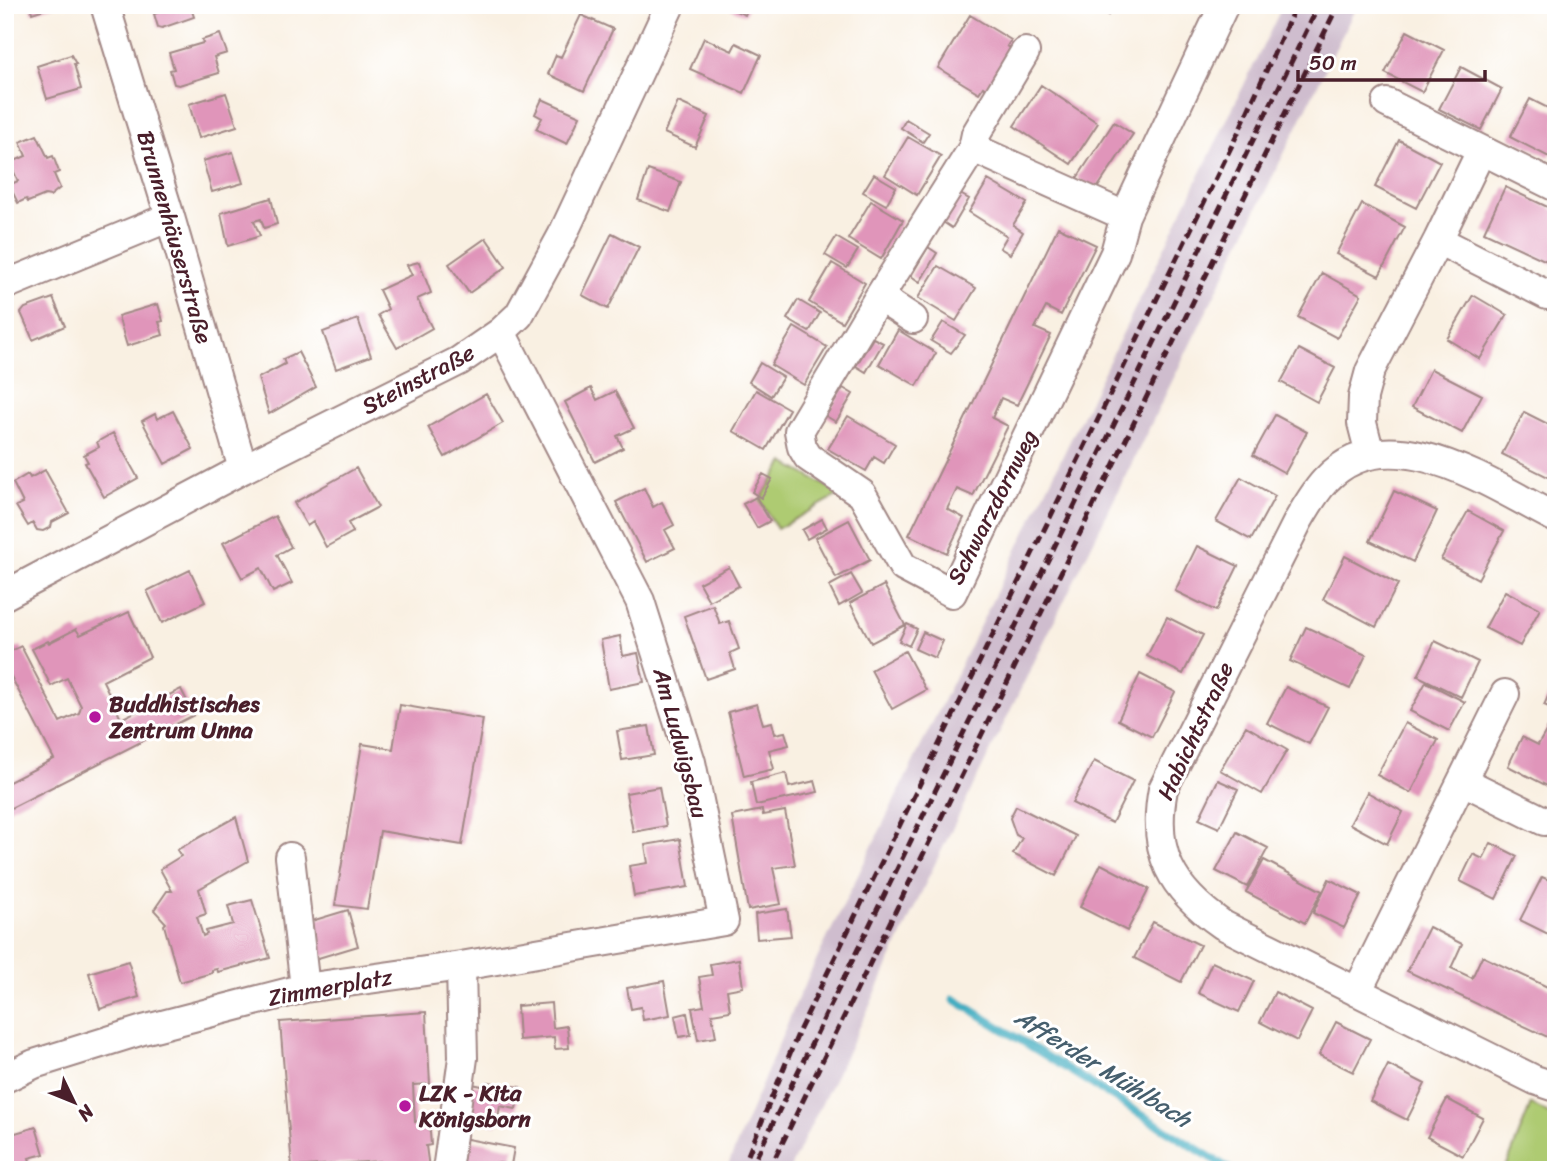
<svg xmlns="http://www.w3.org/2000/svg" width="1561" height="1175" font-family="Sriracha,sans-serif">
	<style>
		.industrial { fill: #cfbdce }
		.green { fill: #aecb72; stroke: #7c754e; stroke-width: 2 }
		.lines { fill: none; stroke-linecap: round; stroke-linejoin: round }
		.stream { stroke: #42adc1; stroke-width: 8 }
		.building { fill: #e095ba }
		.minor-casing { stroke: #a28886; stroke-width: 32 }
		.minor { stroke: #fff; stroke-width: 28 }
		.rail { stroke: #4a1f2b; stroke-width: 5; stroke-dasharray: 10 5; stroke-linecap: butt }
		.poi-dot { fill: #b5179e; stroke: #fff; stroke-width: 2.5 }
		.labels { text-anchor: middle; stroke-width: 6; stroke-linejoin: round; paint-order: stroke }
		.street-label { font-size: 23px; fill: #4a1f2b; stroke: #fff }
		.poi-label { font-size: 23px; font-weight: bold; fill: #4a1f2b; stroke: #fff; text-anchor: start }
		.water-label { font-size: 24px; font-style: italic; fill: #465f6e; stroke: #fff }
	</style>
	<rect width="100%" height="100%" fill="#fff"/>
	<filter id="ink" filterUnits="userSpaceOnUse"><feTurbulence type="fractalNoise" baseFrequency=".0143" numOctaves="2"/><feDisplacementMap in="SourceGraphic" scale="14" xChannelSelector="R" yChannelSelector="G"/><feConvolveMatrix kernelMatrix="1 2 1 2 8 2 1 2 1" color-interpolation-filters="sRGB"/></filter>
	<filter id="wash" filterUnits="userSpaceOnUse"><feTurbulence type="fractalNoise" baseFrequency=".00686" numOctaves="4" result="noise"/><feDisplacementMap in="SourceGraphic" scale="28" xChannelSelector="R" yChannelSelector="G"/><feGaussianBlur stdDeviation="1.57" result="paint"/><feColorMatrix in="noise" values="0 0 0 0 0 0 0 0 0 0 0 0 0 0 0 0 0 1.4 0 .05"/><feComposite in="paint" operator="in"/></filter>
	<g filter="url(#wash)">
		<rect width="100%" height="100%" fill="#f9f0e2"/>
		<path class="industrial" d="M1283,5H1357L929,876L866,1014L789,1170H726L798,998Z"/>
		<path class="green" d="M784,462L840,494L777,529L760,500Z
			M1531,1104L1556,1118V1170H1505Z"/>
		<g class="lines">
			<path class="stream" d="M954,999L1231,1170"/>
		</g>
		<g id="blocks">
			<path class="building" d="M30,5H54V6L32,13Z
				M154,5H190L194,17L162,28L158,27L154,14L157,13Z
				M722,5H749L745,15Z
				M1092,5H1114L1108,15Z
				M581,15L613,29L584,91L548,74L556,55L561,57Z
				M970,15L1011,40L1007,46L1011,48L986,89L983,87L979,93L938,68Z
				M1407,31L1444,50L1422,92L1385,73Z
				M220,34L227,53L214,57L219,73L179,85L174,84L170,70L174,69L169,53L203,43L202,40Z
				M704,38L732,51L736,43L761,55L744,93L690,69Z
				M71,55L76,64H74L81,89L47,99L37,66Z
				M1461,67L1502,89L1481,130L1439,109Z
				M1041,85L1098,123L1071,164L1014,126Z
				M226,93L237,126L199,138L189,104Z
				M542,99L580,116L567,144L536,129L542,118L535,114Z
				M1530,99L1556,112V144L1549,157L1510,137Z
				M678,102L709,116L695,147L664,133Z
				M906,119L929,133L923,142L901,128Z
				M1114,122L1133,134L1096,190L1077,178Z
				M37,135L48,158L53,156L59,172L54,174L60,188L50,196L45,195L28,202L26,199L18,203L9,185L18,181L10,163L26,156L20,142Z
				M908,137L941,156L917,195L885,175Z
				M1399,140L1440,162L1416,208L1375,187Z
				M233,152L243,183L212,192L203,161Z
				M648,170L681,182L670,212L638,200Z
				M874,174L896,187L886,205L863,192Z
				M988,180L1027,203L1013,225L1023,232L1010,254L1000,248L1007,236L969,212Z
				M1505,187L1556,211V258L1553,264L1484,232Z
				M960,194L969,199L952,228L943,222Z
				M271,198L277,224L264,228L261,219L254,221L260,236L228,246L221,213Z
				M871,201L903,220L881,259L848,239Z
				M1362,204L1405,227L1379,276L1336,254Z
				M1058,227L1096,245L1061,315L1046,307L1035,328L1051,335L1017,405L1001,398L992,418L1008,426L973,496L957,489L947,509L964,518L947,553L909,535Z
				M612,233L639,247L608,309L582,295Z
				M836,237L858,250L847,268L825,255Z
				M486,238L506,267L469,293L449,264Z
				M928,247L937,253L920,282L911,276Z
				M419,262L431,293L417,299L432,328L397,348L378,315L388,309L379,290L412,275L407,265Z
				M832,263L865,283L842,322L809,302Z
				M938,266L976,288L956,321L918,298Z
				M1322,273L1361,295L1337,338L1298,317Z
				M1473,295L1507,315L1480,359L1447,339Z
				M53,298L65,326L33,340L21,313L25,308Z
				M798,300L820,313L809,332L787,319Z
				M158,304L163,321L159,322L163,335L127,346L118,316Z
				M358,319L371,356L336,369L323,332Z
				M943,322L965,335L951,353L931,341Z
				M794,327L827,347L804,385L771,365Z
				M898,330L936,353L917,386L879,364Z
				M873,338L883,343L866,372L856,366Z
				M1299,349L1335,368L1317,402L1281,382Z
				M298,352L316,387L269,414L258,378L285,364L283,359Z
				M760,363L783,377L771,396L749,382Z
				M1431,369L1482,395L1462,433L1412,407Z
				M591,388L597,400L615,391L634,428L617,436L623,448L595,462L565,402Z
				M843,388L853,394L836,422L826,416Z
				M756,390L789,409L766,450L733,431Z
				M486,394L503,423L445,457L428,427Z
				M173,411L193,449L165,464L142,421L155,414L157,419Z
				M1524,412L1556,428V467L1550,478L1502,454Z
				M1275,415L1307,432L1285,473L1253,455Z
				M848,416L895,444L884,463L874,457L866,471L828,449Z
				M113,433L138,478L104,497L85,463L88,462L84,455L99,447L97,442Z
				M356,468L378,507L348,523L353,532L326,547L313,522L307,526L294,503Z
				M45,470L69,513L52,522L51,527L43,531L37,530L33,523L28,526L16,506L23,503L13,483L28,474L30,478Z
				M763,474L772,479L761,498L752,492Z
				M1241,477L1275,496L1251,540L1216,521Z
				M644,488L653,507L662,502L674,525L665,530L675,548L647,562L616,502Z
				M1394,491L1437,511L1413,562L1370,541Z
				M756,497L770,521L757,528L743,504Z
				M1468,511L1504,531L1478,579L1441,559Z
				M275,516L291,547L277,555L292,583L273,592L261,568L242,578L223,543Z
				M822,519L827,528L807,539L802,530Z
				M849,520L870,560L836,578L815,538Z
				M1197,546L1238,566L1216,611L1175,591Z
				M1345,556L1398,584L1376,627L1323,599Z
				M729,567L739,586L709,601L699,583Z
				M190,570L205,602L162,623L147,591Z
				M851,574L862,593L839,606L829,586Z
				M884,585L905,625L871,643L850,603Z
				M1505,591L1540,609L1520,646L1485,628Z
				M713,605L720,624L729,621L739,649L730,653L735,669L706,679L684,616Z
				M129,612L150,657L103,681L121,719L181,689L194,715L5,811V784L54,759L5,665V654L21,646L60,722L79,713L81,706L67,678L51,686L32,649L48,641L49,643L76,629L80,635Z
				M1167,617L1203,635L1183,674L1147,656Z
				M907,624L917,629L909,646L899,641Z
				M1306,627L1366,655L1350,689L1290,661Z
				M923,632L943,641L935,658L915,649Z
				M620,636L623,656L638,653L644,682L609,689L601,640Z
				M1435,641L1478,662L1461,697L1418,676Z
				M905,651L926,690L892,709L871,670Z
				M1140,674L1175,692L1152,737L1118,720Z
				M1426,682L1465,702L1449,731L1410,711Z
				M1553,686L1556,687V710L1544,705Z
				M1286,687L1328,707L1309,744L1267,723Z
				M757,704L763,724L772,722L775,734L785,732L789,745L769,750L774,769L744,776L728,712Z
				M400,705L483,719L462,845L380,831L367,909L335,905L362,744L393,749Z
				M1405,723L1438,740L1411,793L1377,775Z
				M649,726L654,755L622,760L617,731Z
				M1246,726L1287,750L1262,794L1220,770Z
				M1549,726L1556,729V783L1553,789L1508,766L1522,737L1538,745Z
				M1094,761L1133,781L1112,823L1072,803Z
				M786,773L789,787L815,781L818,792L756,805L751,782Z
				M1218,780L1238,789L1219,828L1199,819Z
				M659,787L666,826L633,832L626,793Z
				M1367,792L1403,812L1387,844L1350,824Z
				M1016,806L1076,836L1056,876L1013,854L1022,838L1016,835L1010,818Z
				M762,810L763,815L785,811L795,865L773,868L781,904L748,910L732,816Z
				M236,817L248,861L199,889L206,914L197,917L203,936L207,934L206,931L233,924L228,906L252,900L270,958L218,972L217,969L212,970V973L180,982L164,925L166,923L154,910L167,891H172L160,869L181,856L177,850Z
				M1237,832L1268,848L1247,887L1216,871Z
				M680,839L688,887L634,896L629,866L648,863L645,845Z
				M1491,843L1517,856L1496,899L1460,881L1473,854L1483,859Z
				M1264,860L1322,891L1305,923L1246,892Z
				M1101,864L1149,889L1127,931L1080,907Z
				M1542,877L1556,883V925L1550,935L1520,920Z
				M1329,879L1361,895L1344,928L1313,913Z
				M787,909L791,936L757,939L755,914Z
				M348,910L358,946L315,959L305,923Z
				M1153,922L1200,945L1181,982L1134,958Z
				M1429,927L1462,944L1451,968L1472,978L1482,956L1556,991V1041L1407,971Z
				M739,959L743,987L727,990L730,1011L712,1014L716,1037L698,1040L692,1008L704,1006L699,977L712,975L710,964Z
				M128,961L139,997L100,1009L89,973Z
				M1212,962L1254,981L1239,1012L1198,993Z
				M664,981L670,1015L643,1020L641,1007L631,1009L627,988Z
				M1275,992L1312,1011L1297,1041L1260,1022Z
				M551,1003L553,1028L567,1026L569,1048L555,1049L554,1037L519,1040L517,1006Z
				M426,1012L430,1084L413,1085L415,1122L429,1120L431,1145L426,1146L429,1168L380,1170V1161L292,1167L280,1022Z
				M687,1013L691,1035L679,1037L675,1016Z
				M1336,1022L1370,1039L1353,1072L1319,1055Z
				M1388,1065L1425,1084L1407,1120L1370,1101Z
				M488,1082L520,1087L516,1109L500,1106L497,1125L466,1119L472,1084L487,1087Z
				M1447,1099L1483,1118L1463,1156L1427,1137Z
				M36,1127L44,1154L29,1158L32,1168L5,1170V1136Z
				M462,1138L514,1148L511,1165L497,1163L496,1170H457Z"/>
		</g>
	</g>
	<g filter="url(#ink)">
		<use href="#blocks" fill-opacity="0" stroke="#a28886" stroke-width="2"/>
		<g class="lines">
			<g class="minor-casing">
				<path id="minor" d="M105,5L170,217L243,469
					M1387,103L1556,187
					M973,148L976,134L1025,52
					M1125,216L973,148L879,297L799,431L802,447L808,457L862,494L903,567L952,593L1115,253L1125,216L1224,5
					M1438,240L1547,295
					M5,285L170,217
					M879,297L913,319
					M1370,454L1362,423L1363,397L1370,371L1438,240L1481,151
					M1556,518C1492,486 1388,412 1325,481C1314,493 1306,507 1298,521L1163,789C1151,853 1171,889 1223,925L1535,1080L1556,1087
					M5,595L243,469L459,361L501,332L519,315L562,236L670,5
					M1463,781L1544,821
					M290,857L305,988
					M461,966L724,921L691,762L640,601L501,332
					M1357,992L1505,694
					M5,1078L34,1064L143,1030L305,988L461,966L463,1058L447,1170"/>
			</g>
			<use href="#minor" class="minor"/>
			<path class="rail" d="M748,1155L800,1029L1237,135L1296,5
				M750,1170L1319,5
				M769,1170L1338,5"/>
		</g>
	</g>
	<g class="poi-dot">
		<circle cx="95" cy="717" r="7"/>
		<circle cx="405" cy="1106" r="7"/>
	</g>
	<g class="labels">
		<g class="street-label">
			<text transform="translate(175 237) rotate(74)" y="8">Brunnenhäuserstraße</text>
			<text transform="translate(418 379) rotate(-28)" y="8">Steinstraße</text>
			<text transform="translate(992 507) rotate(-63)" y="8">Schwarzdornweg</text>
			<text transform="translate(1195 731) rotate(-65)" y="8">Habichtstraße</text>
			<text transform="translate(681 743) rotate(75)" y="8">Am Ludwigsbau</text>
			<text transform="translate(330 987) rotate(-10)" y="8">Zimmerplatz</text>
		</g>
		<g class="poi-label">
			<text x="109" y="712">Buddhistisches<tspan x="109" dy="26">Zentrum Unna</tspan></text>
			<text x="419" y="1101">LZK - Kita<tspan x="419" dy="26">Königsborn</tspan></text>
		</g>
		<g class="water-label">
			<text transform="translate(1103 1068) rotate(32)" y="8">Afferder Mühlbach</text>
		</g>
	</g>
	<rect width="1561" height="1175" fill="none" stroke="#fff" stroke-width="28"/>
	<g transform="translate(74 1102) rotate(133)" stroke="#ffffff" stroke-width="5" paint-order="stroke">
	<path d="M0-5L12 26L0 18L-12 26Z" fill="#4a1f2b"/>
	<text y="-10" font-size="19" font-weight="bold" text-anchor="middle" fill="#4a1f2b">N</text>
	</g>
	<path d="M1298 70v10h187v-10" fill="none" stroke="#4a1f2b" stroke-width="3.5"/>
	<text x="1309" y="70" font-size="21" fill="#4a1f2b" stroke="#ffffff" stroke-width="5" paint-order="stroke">50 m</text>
</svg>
